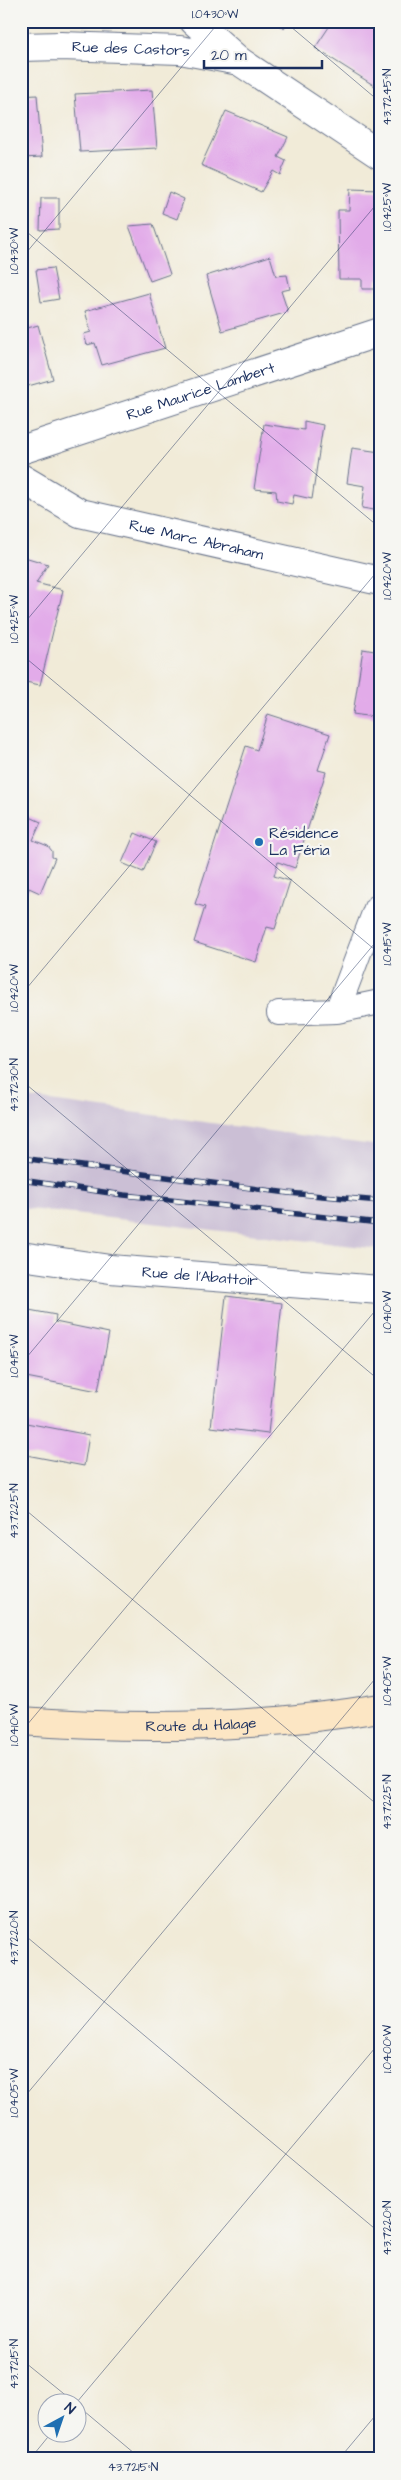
<svg xmlns="http://www.w3.org/2000/svg" width="401" height="2480" font-family="'Architects Daughter',sans-serif">
	<style>
		.industrial { fill: #cbbfd5 }
		.building { fill: #e2abe9 }
		.lines { fill: none; stroke-linecap: round; stroke-linejoin: round }
		.lane-casing { stroke: #667189; stroke-width: 26 }
		.street-casing { stroke: #667189; stroke-width: 30 }
		.secondary-casing { stroke: #667189; stroke-width: 30 }
		.lane { stroke: #fff; stroke-width: 24 }
		.street { stroke: #fff; stroke-width: 28 }
		.secondary { stroke: #fce6c4; stroke-width: 28 }
		.rail-casing { stroke: #1b2f5e; stroke-width: 5.5 }
		.rail { stroke: #f6f6f2; stroke-width: 4; stroke-dasharray: 11; stroke-linecap: butt }
		.ticks { fill: none; stroke: #1b2f5e; stroke-width: 1; stroke-opacity: 0.45 }
		.poi-dot { fill: #1f6fb2; stroke: #f6f6f2; stroke-width: 2 }
		.labels { text-anchor: middle; stroke-width: 4.5; stroke-linejoin: round; paint-order: stroke }
		.street-label { font-size: 15px; fill: #1b2f5e; stroke: #f6f6f2 }
		.poi-label { font-size: 15px; fill: #1b2f5e; stroke: #f6f6f2; text-anchor: start }
		.neatline { fill: none; stroke: #1b2f5e; stroke-width: 2 }
		.ticks-label { font-size: 12px; text-anchor: middle; fill: #1b2f5e }
	</style>
	<rect width="100%" height="100%" fill="#f6f6f2"/>
	<filter id="ink" filterUnits="userSpaceOnUse"><feTurbulence type="fractalNoise" baseFrequency=".02" numOctaves="2"/><feDisplacementMap in="SourceGraphic" scale="10" xChannelSelector="R" yChannelSelector="G"/><feConvolveMatrix kernelMatrix="1 2 1 2 8 2 1 2 1" color-interpolation-filters="sRGB"/></filter>
	<filter id="wash" filterUnits="userSpaceOnUse"><feTurbulence type="fractalNoise" baseFrequency=".0096" numOctaves="4" result="noise"/><feDisplacementMap in="SourceGraphic" scale="20" xChannelSelector="R" yChannelSelector="G"/><feGaussianBlur stdDeviation="1.12" result="paint"/><feColorMatrix in="noise" values="0 0 0 0 0 0 0 0 0 0 0 0 0 0 0 0 0 1.4 0 .05"/><feComposite in="paint" operator="in"/></filter>
	<g filter="url(#wash)">
		<rect width="100%" height="100%" fill="#f1ebd8"/>
		<path class="industrial" d="M21,1097L380,1146V1249L21,1208Z"/>
		<g id="blocks">
			<path class="building" d="M273,21H289L284,28Z
				M333,21H371L380,27V85L378,88L315,48Z
				M152,90L157,148L80,152L75,94Z
				M37,95L42,157L21,158V96Z
				M226,111L288,137L278,157L286,161L280,175L273,171L261,192L201,165Z
				M350,189L380,190V279H377L376,289H362V279H339L338,210H349Z
				M169,192L184,199L177,219L162,213Z
				M41,198H59V229L40,230Z
				M153,224L170,274L150,281L129,226Z
				M270,256L276,276L287,275L290,289L281,291L288,312L222,331L206,276Z
				M53,268L59,299L41,302L36,270Z
				M149,293L165,348L102,365L95,343L87,345L84,334L91,332L85,311Z
				M38,325L53,379L21,388V330Z
				M304,421L323,425L312,499L294,495L292,504L277,501L276,491L254,489L264,424L304,430Z
				M352,448L380,452V511L362,508L365,486L347,483Z
				M21,556L48,564L36,583L63,590L40,685L21,681Z
				M363,649L380,652V718L353,714Z
				M268,714L330,734L318,770L326,772L295,868L278,862L274,876L290,881L275,929L267,927L256,962L194,942L205,907L195,904L246,746L257,750Z
				M21,813L41,822L33,840L48,846L52,851V857L55,858L40,893L29,888L26,895L21,893Z
				M135,833L156,842L143,872L122,863Z
				M226,1296L282,1303L268,1434L211,1427Z
				M29,1310L56,1315L55,1322L109,1333L98,1391L21,1376V1345Z
				M21,1422L89,1435L84,1466L21,1454Z"/>
		</g>
	</g>
	<g filter="url(#ink)">
		<use href="#blocks" fill-opacity="0" stroke="#667189" stroke-width="1"/>
		<g class="lines">
			<g class="lane-casing">
				<path id="lane" d="M337,1011L376,908L380,907
					M279,1013L337,1011L380,1002"/>
			</g>
			<g class="street-casing">
				<g id="street">
					<path d="M194,21L239,61L380,155"/>
					<path id="s1" d="M21,47L61,46L180,50L239,61"/>
					<path id="s2" d="M21,450L380,332"/>
					<path id="s3" d="M21,478L80,513L380,581"/>
					<path id="s4" d="M21,1256L110,1269L380,1290"/>
				</g>
			</g>
			<g class="secondary-casing">
				<g id="secondary">
					<path id="s5" d="M21,1721C141,1730 261,1728 380,1708"/>
				</g>
			</g>
			<use href="#lane" class="lane"/>
			<use href="#street" class="street"/>
			<use href="#secondary" class="secondary"/>
			<g class="rail-casing">
				<path id="rail" d="M21,1158L288,1193L380,1201
					M21,1180L124,1195L380,1223"/>
			</g>
			<use href="#rail" class="rail"/>
		</g>
	</g>
	<path class="ticks" d="M284,21L380,102M21,227L380,528M21,259L220,21M21,627L380,200M21,654L380,954M21,995L380,568M21,1080L380,1381M21,1364L380,937M21,1506L380,1807M21,1732L380,1305M21,1932L380,2233M21,2101L380,1673M21,2359L74,2402M77,2402L380,2042M78,2406L141,2459M30,2459L52,2432M339,2459L380,2410"/>
	<circle class="poi-dot" cx="259" cy="842" r="5"/>
	<g class="labels">
		<g class="street-label">
			<text dy="5" stroke="none"><textPath href="#s1" startOffset="110">Rue des Castors</textPath></text>
			<text dy="5" stroke="none"><textPath href="#s2" startOffset="189">Rue Maurice Lambert</textPath></text>
			<text dy="5" stroke="none"><textPath href="#s3" startOffset="188">Rue Marc Abraham</textPath></text>
			<text dy="5" stroke="none"><textPath href="#s4" startOffset="180">Rue de l'Abattoir</textPath></text>
			<text dy="5" stroke="none"><textPath href="#s5" startOffset="180">Route du Halage</textPath></text>
		</g>
		<g class="poi-label">
			<text x="269" y="838">Résidence<tspan x="269" dy="17">La Féria</tspan></text>
		</g>
	</g>
	<rect width="401" height="2480" fill="none" stroke="#f6f6f2" stroke-width="55"/>
	<g transform="translate(62 2418) rotate(40)"><circle r="24" fill="#f6f6f2" stroke="#9ea6b7"/>
	<path d="M0-4L9 19L0 12L-9 19Z" fill="#1f6fb2"/>
	<text y="-8" font-size="14" font-weight="bold" text-anchor="middle" fill="#1b2f5e">N</text>
	</g>
	<path d="M204 60v8h118v-8" fill="none" stroke="#1b2f5e" stroke-width="2.5"/>
	<text x="211" y="60" font-size="15" fill="#1b2f5e" stroke="#f6f6f2" stroke-width="4" paint-order="stroke">20 m</text>
	<rect x="28" y="28" width="346" height="2424" class="neatline"/>
	<g class="ticks-label">
		<text x="215" y="18">1.0430°W</text>
		<text transform="translate(387 97) rotate(-90)" y="4">43.7245°N</text>
		<text transform="translate(387 207) rotate(-90)" y="4">1.0425°W</text>
		<text transform="translate(14 251) rotate(-90)" y="4">1.0430°W</text>
		<text transform="translate(387 576) rotate(-90)" y="4">1.0420°W</text>
		<text transform="translate(14 619) rotate(-90)" y="4">1.0425°W</text>
		<text transform="translate(387 944) rotate(-90)" y="4">1.0415°W</text>
		<text transform="translate(14 988) rotate(-90)" y="4">1.0420°W</text>
		<text transform="translate(14 1085) rotate(-90)" y="4">43.7230°N</text>
		<text transform="translate(387 1312) rotate(-90)" y="4">1.0410°W</text>
		<text transform="translate(14 1356) rotate(-90)" y="4">1.0415°W</text>
		<text transform="translate(14 1511) rotate(-90)" y="4">43.7225°N</text>
		<text transform="translate(387 1681) rotate(-90)" y="4">1.0405°W</text>
		<text transform="translate(14 1725) rotate(-90)" y="4">1.0410°W</text>
		<text transform="translate(387 1802) rotate(-90)" y="4">43.7225°N</text>
		<text transform="translate(14 1938) rotate(-90)" y="4">43.7220°N</text>
		<text transform="translate(387 2049) rotate(-90)" y="4">1.0400°W</text>
		<text transform="translate(14 2093) rotate(-90)" y="4">1.0405°W</text>
		<text transform="translate(387 2228) rotate(-90)" y="4">43.7220°N</text>
		<text transform="translate(14 2364) rotate(-90)" y="4">43.7215°N</text>
		<text x="133" y="2471">43.7215°N</text>
	</g>
</svg>
